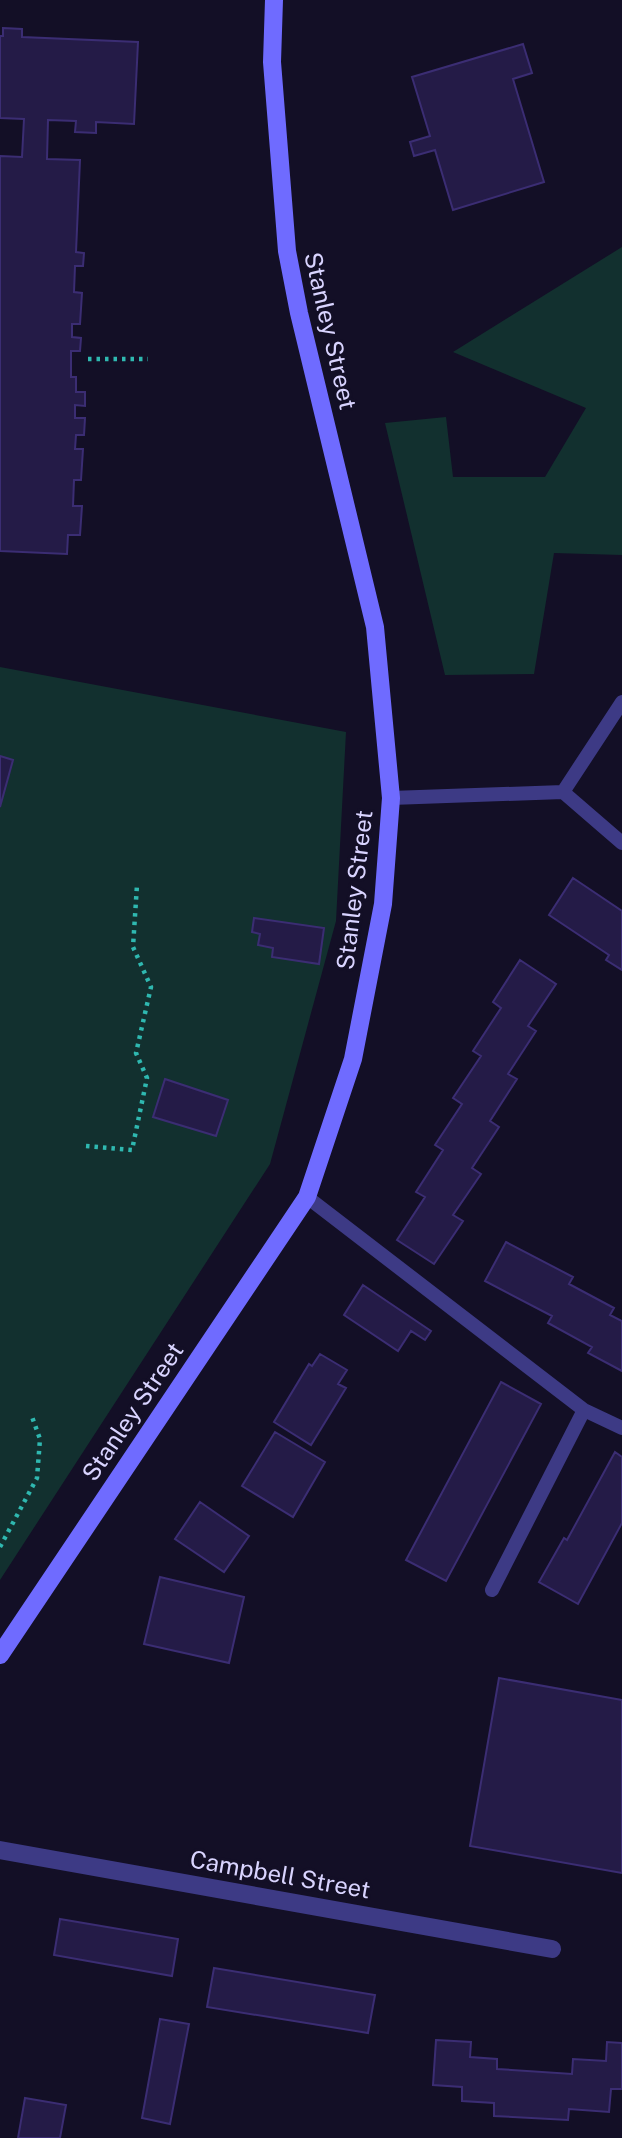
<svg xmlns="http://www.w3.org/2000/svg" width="622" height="2138" font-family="'Public Sans',sans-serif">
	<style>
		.green { fill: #12302f }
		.building { fill: #241b47; stroke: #3b2d73; stroke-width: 2 }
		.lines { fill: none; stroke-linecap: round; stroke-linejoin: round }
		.path { stroke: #2fb8b0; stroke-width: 4.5; stroke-dasharray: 3.5 5; stroke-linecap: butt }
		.lane { stroke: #3d3a85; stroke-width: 14 }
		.street { stroke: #3d3a85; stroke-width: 18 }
		.secondary { stroke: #6f6bff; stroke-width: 18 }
		.labels { text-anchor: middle; stroke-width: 6; stroke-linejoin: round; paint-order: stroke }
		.street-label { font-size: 24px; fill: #d9d4ff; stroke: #130f26 }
	</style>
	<rect width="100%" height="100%" fill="#130f26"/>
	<path class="green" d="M622,247V555L554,553L534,674L445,675L385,423L446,417L453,477H545L586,408L453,352Z
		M0,667L346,732L336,921L270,1164L0,1580Z"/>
	<path class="building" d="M3,28L22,29V37L138,42L134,124L96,122V133L75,132L76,121L48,120L47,159L80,160L76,252L84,253L83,266H75L74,292L82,293L80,324H72V337L81,338L80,351H71V377H76V392H85V406L75,405V418H85L84,435H76L75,449H83L81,480H74L73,506H82L80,535H68L67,554L0,551V156L22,157L24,119L0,118V36H3Z
		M523,44L532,73L513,79L544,182L453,210L435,150L414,156L410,142L430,136L412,77Z
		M0,756L13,760L0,807Z
		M573,878L622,911V970L606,960L609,955L549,915Z
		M254,918L324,928L319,964L272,957L273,948L258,945L260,934L252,932Z
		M520,960L556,984L528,1026L536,1031L508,1074L517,1079L490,1121L499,1127L472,1168L481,1174L453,1215L463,1221L434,1264L397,1240L425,1197L416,1192L443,1150L435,1145L462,1104L453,1098L481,1056L473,1051L501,1008L493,1002Z
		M165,1079L228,1100L216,1136L153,1117Z
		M506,1242L573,1277L569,1284L614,1308L610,1315L622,1321V1371L588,1353L592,1347L548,1323L552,1316L485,1281Z
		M363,1285L431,1331L425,1340L411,1331L398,1351L344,1315Z
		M320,1354L347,1370L338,1384L346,1388L311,1445L274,1422L309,1364L312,1366Z
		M501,1382L541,1404L446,1581L406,1560Z
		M275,1432L325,1462L293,1517L242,1486Z
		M615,1452L622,1457V1523L578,1604L539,1582L564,1538L567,1540Z
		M200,1502L249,1536L224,1572L175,1539Z
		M160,1577L244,1597L229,1663L144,1644Z
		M499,1678L622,1700V1873L470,1846Z
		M60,1919L178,1939L172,1976L54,1955Z
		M214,1968L375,1995L368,2033L207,2007Z
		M160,2019L189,2024L170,2124L142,2118Z
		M436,2040L471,2042L470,2057L497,2059V2069L572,2074L573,2059L606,2061L607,2042L622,2043V2089H611L609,2112L569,2109L568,2120L494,2116V2103L462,2101V2087L433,2085Z
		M25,2098L66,2105L60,2138H18Z"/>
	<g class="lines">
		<path class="path" d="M88,359H148
			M86,1146L132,1150L147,1078L136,1053L151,987L133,947L137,885
			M0,1547L37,1478L40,1439L31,1414"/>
		<path class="lane" d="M563,792L622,702
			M391,798L563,792L622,843
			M307,1197L584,1410L622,1428
			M492,1590L584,1410"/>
		<path class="street" d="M0,1850L552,1949"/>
		<path class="secondary" d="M0,1655L307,1197L353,1059L383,904L391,798L375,627L299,313L287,251L272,62L274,0"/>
	</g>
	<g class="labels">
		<g class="street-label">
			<text transform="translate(330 331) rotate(77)" y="8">Stanley Street</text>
			<text transform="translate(355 890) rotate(-83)" y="8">Stanley Street</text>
			<text transform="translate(133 1412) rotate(-56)" y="8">Stanley Street</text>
			<text transform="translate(280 1875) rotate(10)" y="8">Campbell Street</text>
		</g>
	</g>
</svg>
